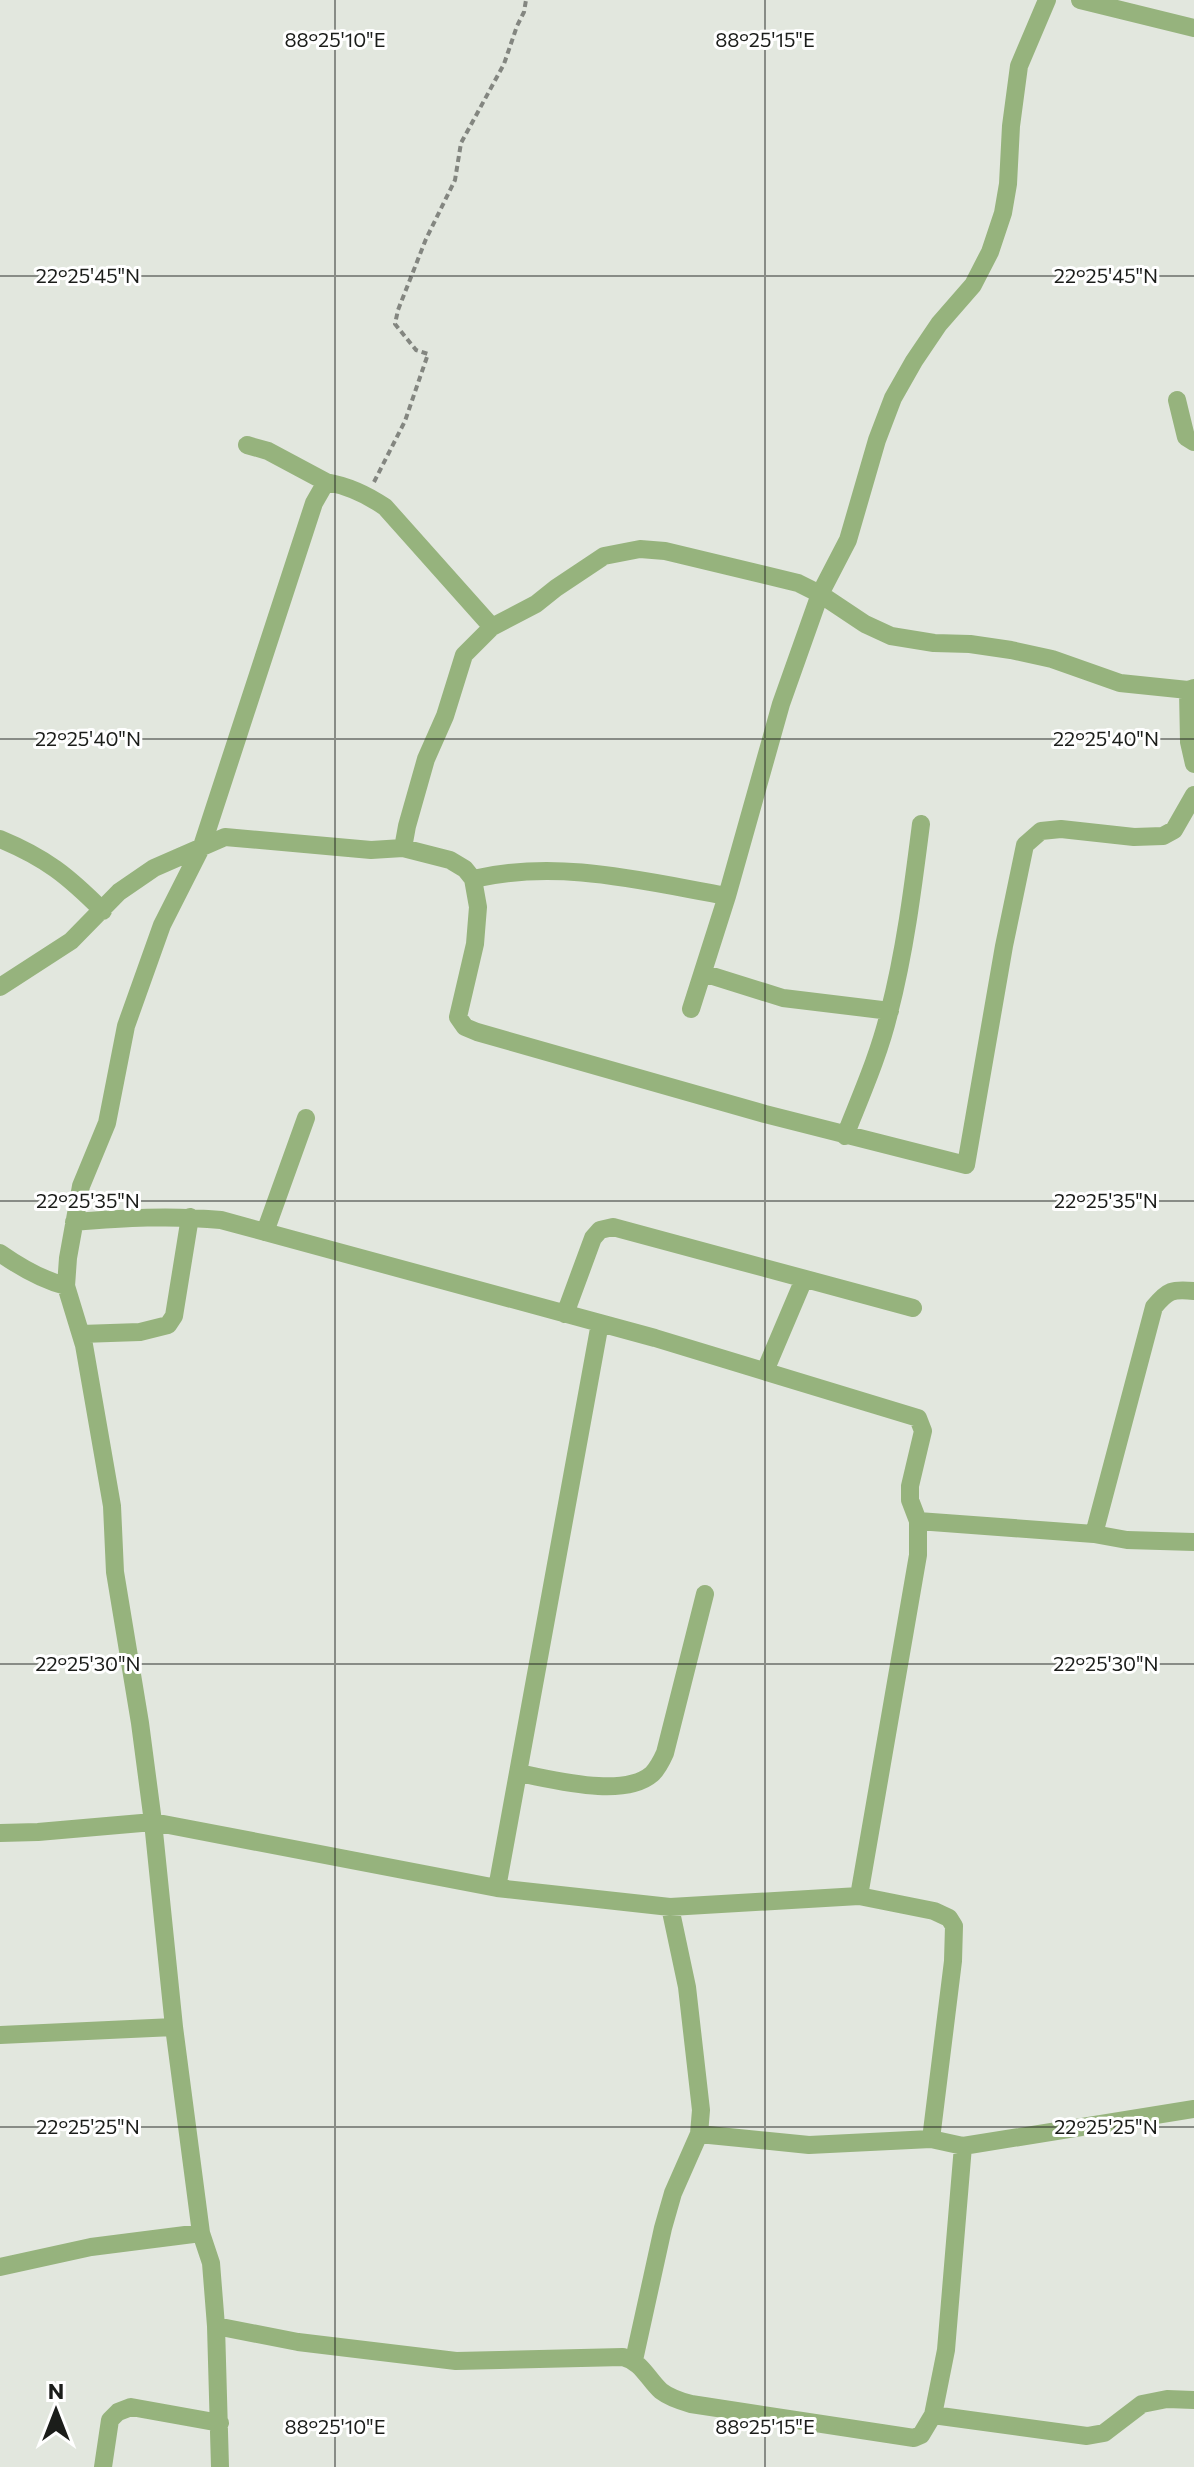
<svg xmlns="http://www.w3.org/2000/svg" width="1194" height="2467" font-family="Commissioner,sans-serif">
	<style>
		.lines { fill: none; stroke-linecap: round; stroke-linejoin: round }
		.path { stroke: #838680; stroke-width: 4; stroke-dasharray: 6 4; stroke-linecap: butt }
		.minor { stroke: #96b37d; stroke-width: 18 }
		.ticks { fill: none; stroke: #1b1d1a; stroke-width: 2; stroke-opacity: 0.45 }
		.ticks-label { font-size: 20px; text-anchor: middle; fill: #1b1d1a; stroke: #fff; stroke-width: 6; stroke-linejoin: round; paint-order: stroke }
	</style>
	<rect width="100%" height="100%" fill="#e2e7de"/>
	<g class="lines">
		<path class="path" d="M374,482L405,421L428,354L416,350L395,324L398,310L426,239L455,180L461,143L504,64L517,26L524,12L526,0"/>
		<path class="minor" d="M1047,0L1019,66L1011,126L1008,184L1003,213L990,252L973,285L939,324L914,361L893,398L877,440L848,540L820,594L865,624L891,636L934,643L970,644L1011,650L1052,659L1120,683L1188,690L1194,688
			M1080,0L1194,28
			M1177,400L1186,437L1194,442
			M247,445L268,451L326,482
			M1188,690L1189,742L1194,764
			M0,839C46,858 68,876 103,911
			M403,848L407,826L426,759L445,716L464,655L492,627L536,604L556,588L604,556L640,549L665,551L798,583L820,594L781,704L727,896L691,1009
			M473,879C559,859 642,881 727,896
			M703,973L783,998L890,1011
			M0,987L71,941L119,892L154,868L225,837L371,850L403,848L450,860L465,869L473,879L478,907L475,944L458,1017L465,1027L477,1032L765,1114L966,1165L1004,946L1025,845L1041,831L1061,829L1134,837L1163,836L1174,830L1194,795
			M845,1136C861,1095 879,1055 889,1013C905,951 913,887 921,824
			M74,1222C123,1218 171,1215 221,1220L655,1338L918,1418L923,1431L910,1486V1500L918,1521V1555L859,1896
			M265,1232L306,1118
			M0,1253C20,1267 42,1280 66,1286L84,1345L112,1506L115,1572L140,1723L153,1822L38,1832L0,1833
			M66,1286L68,1258L81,1186L107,1123L126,1026L162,925L202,846L314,503L326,482C349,486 366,494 385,507L492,627
			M565,1314L593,1238L600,1230L613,1227L913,1308
			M81,1334L140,1332L168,1325L174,1316L190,1217
			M765,1371L804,1279
			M918,1521L1094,1534L1127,1540L1194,1542
			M1094,1534L1154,1307C1168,1290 1172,1289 1194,1291
			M518,1773C552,1779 623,1799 652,1774C658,1768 661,1762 665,1753L705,1594
			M497,1888L600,1323
			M0,2035L174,2027
			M699,2134L809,2145L931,2139L963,2146L1194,2109
			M0,2267L91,2247L201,2233
			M216,2326L298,2342L456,2361L623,2357C642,2362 647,2378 661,2391C670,2398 680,2401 691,2404L914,2438L921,2435L933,2415L946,2350L963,2146
			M634,2360L663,2228L673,2193L699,2134L701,2110L687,1987L670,1907
			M933,2415L1087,2436L1104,2433L1142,2404L1167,2399L1194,2400
			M103,2467L110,2420L118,2412L131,2407L220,2423
			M220,2467L216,2326L211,2263L201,2233L174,2027L153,1822L497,1888L670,1907L859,1896L934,1911L949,1918L954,1926L953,1961L931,2139"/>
	</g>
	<path class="ticks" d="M335,0V2467M765,0V2467M0,276H1194M0,739H1194M0,1201H1194M0,1664H1194M0,2127H1194"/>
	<g class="ticks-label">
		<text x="335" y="47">88°25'10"E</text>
		<text x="765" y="47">88°25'15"E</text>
		<text x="88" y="283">22°25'45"N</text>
		<text x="1106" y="283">22°25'45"N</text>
		<text x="88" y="746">22°25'40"N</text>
		<text x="1106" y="746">22°25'40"N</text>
		<text x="88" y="1208">22°25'35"N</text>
		<text x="1106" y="1208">22°25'35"N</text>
		<text x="88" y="1671">22°25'30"N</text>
		<text x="1106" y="1671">22°25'30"N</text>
		<text x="88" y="2134">22°25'25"N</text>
		<text x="1106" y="2134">22°25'25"N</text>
		<text x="335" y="2434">88°25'10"E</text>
		<text x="765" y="2434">88°25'15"E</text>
	</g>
	<g transform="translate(56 2411)" stroke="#ffffff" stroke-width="6" paint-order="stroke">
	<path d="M0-6L14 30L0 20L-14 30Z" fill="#1b1d1a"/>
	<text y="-12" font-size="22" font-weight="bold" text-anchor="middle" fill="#1b1d1a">N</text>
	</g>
</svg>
